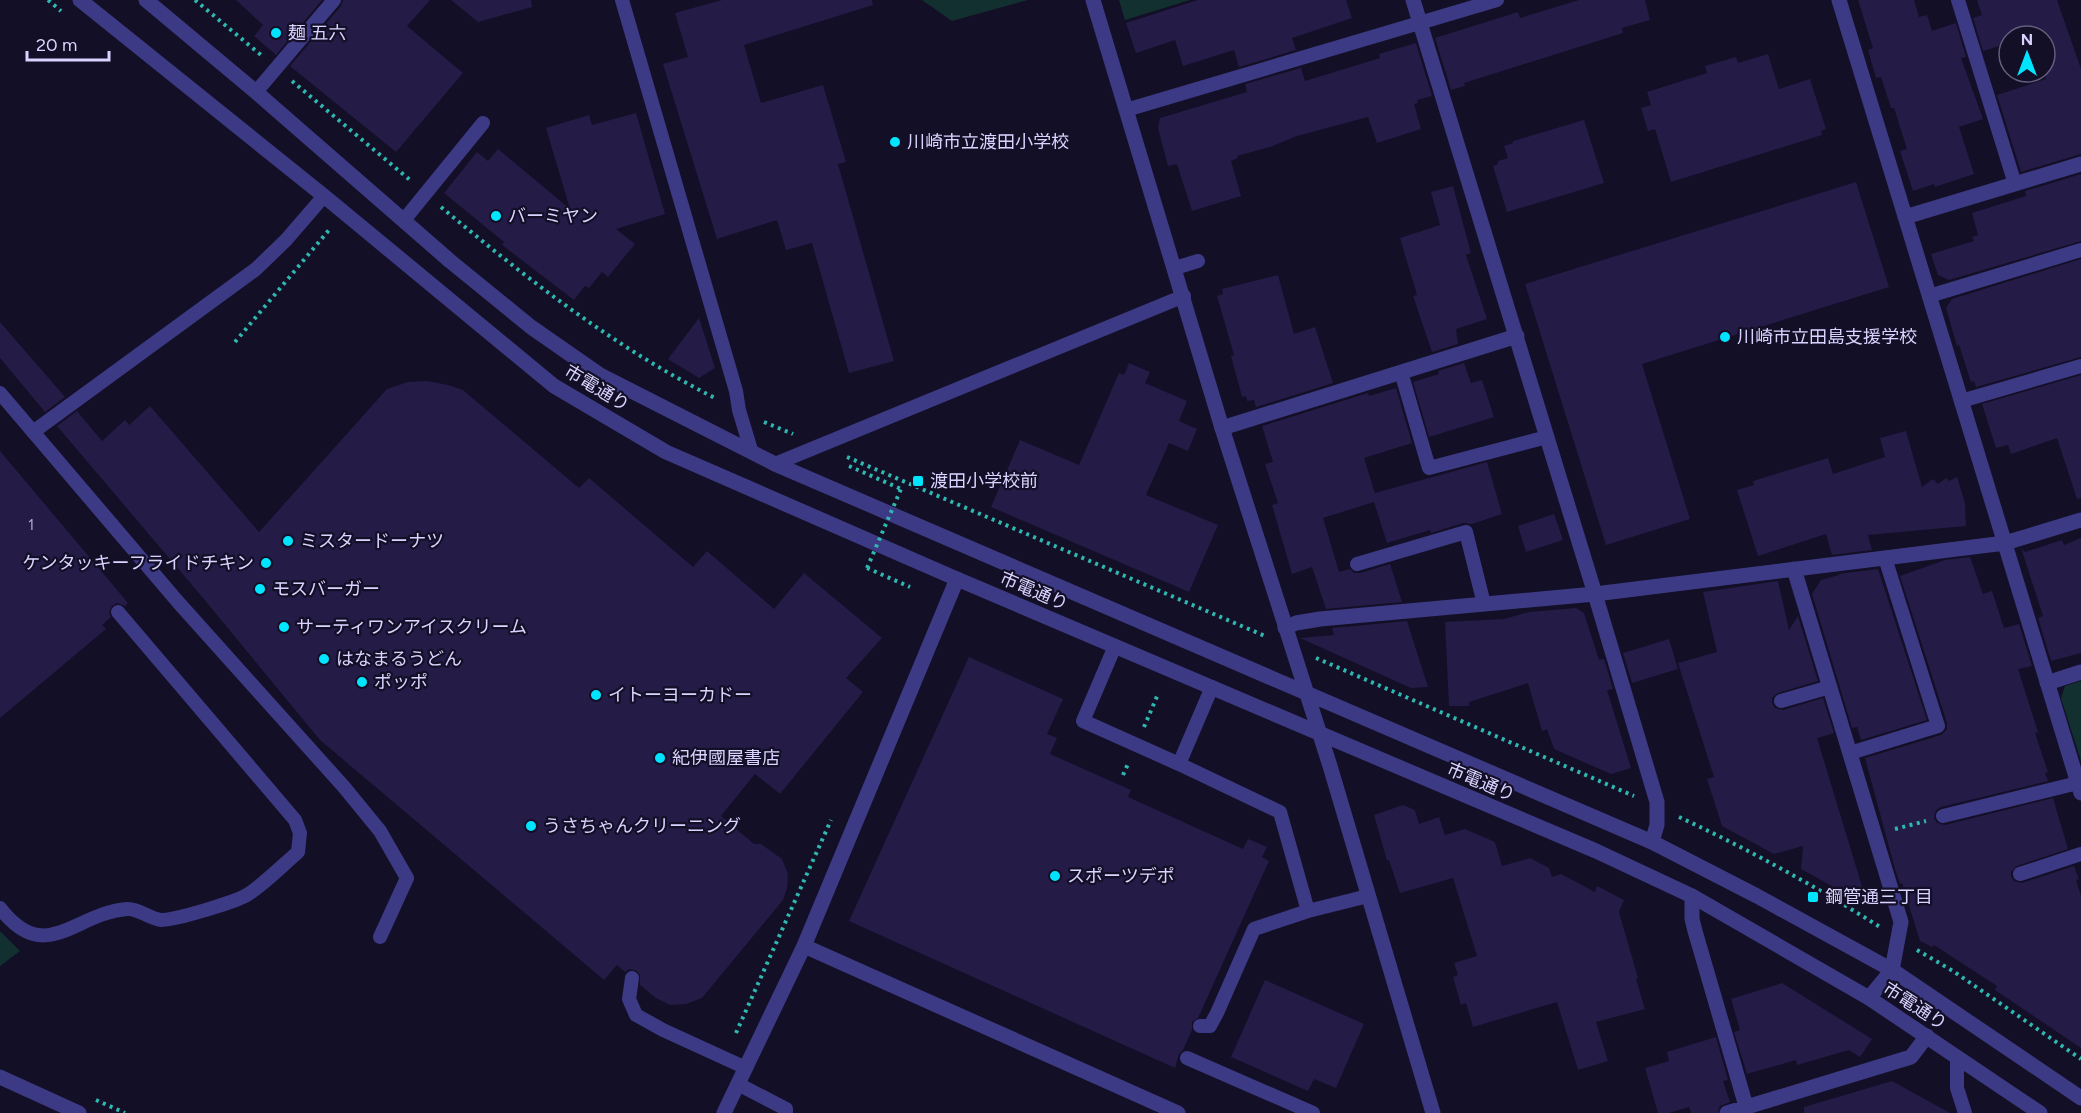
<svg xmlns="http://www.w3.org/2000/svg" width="2081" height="1113" font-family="Figtree,'Noto Sans JP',sans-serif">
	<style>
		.green { fill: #12302f }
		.building { fill: #241b47 }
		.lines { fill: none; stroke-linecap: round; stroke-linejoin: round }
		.path { stroke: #2fb8b0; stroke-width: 4; stroke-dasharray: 3 4.5; stroke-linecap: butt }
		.service { stroke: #3d3a85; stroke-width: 14 }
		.minor { stroke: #3d3a85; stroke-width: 15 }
		.tertiary { stroke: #3d3a85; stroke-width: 15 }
		.path-bridge { stroke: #2fb8b0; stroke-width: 4; stroke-dasharray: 3 4.5; stroke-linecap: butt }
		.poi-dot { fill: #00e5ff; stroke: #130f26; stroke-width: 2 }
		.labels { text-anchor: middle; stroke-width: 4.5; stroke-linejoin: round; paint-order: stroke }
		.number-label { font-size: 15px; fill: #aca6d1 }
		.poi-label { font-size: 18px; fill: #d9d4ff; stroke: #130f26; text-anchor: start }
		.street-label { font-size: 18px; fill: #d9d4ff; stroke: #130f26 }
	</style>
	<rect width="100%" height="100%" fill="#130f26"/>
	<path class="green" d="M922,0H1028L952,21Z
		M1119,0H1190L1125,20Z
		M2081,681V761L2061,698L2065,686Z
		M0,931L20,951L0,966Z"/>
	<path class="building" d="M236,0H322L276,55L254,36L263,25Z
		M343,0H430L407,26L463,73L396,152L290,66L341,6Z
		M451,0H531L532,7L478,22Z
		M722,0H872L873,5L744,45L761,103L823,85L846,162L838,164L894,361L849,373L812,243L786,250L777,220L717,239L663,64L688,57L675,13Z
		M1198,0H1346L1352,18L1292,38L1296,50L1239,67L1234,50L1183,66L1175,40L1136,53L1126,23Z
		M1579,0H1645L1650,20L1622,28L1623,33L1464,83L1465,86L1451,90L1435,38L1518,12L1520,18Z
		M1858,0H1914L1919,17L1927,15L1932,31L1956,23L1966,57L1961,58L1983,119L1959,127L1974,174L1935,187L1934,184L1913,191L1900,151L1907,149L1894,108H1891L1881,77L1876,78L1868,50L1873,48Z
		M1977,0H2057L2081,69V154L2021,172L1997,95L2046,79L2045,32L2033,36H2009V43L1983,51L1973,18L1982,15Z
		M1416,43L1432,96L1417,100L1418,103L1414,104L1421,129L1377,143L1368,117L1297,136L1270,147L1237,156L1238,158L1231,161L1241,196L1192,211L1177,164L1168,166L1158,128L1160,118L1247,92L1245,84L1301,68L1305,81L1380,58L1379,54Z
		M1768,54L1779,89L1810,79L1826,129L1821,131L1822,135L1671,182L1655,129L1648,131L1641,108L1651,105L1647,92L1707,73L1705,66L1736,57L1738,63Z
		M636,113L665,214L616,229L635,244L608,277L602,272L589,288L585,286L574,300L502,245L504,242L444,193L477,152L488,161L498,149L570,209L546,128L589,115L592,125Z
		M1584,120L1604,183L1507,212L1493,166L1498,164V161L1508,158L1504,146L1513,143V141Z
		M2081,174V241L1949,280L1938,275L1931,254L1974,241L1972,237L1978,235L1972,213L2026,196L2025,191Z
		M1856,182L1889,287L1642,364L1690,519L1606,545L1525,284Z
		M1453,186L1471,253L1466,255L1487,319L1456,329L1458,344L1432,352L1413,296L1417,295L1400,238L1440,225L1431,192Z
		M2081,259V357L1976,387L1974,381L1971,382L1959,345L1957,346L1946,308L1952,299Z
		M1278,275L1294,334L1315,327L1333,383L1256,407L1254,400L1247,401L1246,396L1242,397L1231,356L1234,355L1217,296L1223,294L1222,289Z
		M699,318L715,368L699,378L668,359Z
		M0,322L65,397L45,412L0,358Z
		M1129,363L1150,372L1145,383L1187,401L1179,421L1197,429L1188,451L1169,443L1146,495L1218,525L1189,592L991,507L1020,440L1079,465L1119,373L1124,375Z
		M1464,363L1471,383L1482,380L1494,417L1429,437L1413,382L1439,374L1438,371Z
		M2081,375V498L2077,499L2057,438L2011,454L2008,445L1996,448L1982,404Z
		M427,381L448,385L463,390L579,488L589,478L693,567L707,551L774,609L804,573L882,638L846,678L863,692L780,794L755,774L721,816L754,844H761L782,859L788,874L787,888L783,900L702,998L686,1004L670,1005L656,998L640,985V975L637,971L629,969L625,972L617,965L604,980L320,740L203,598L57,426L77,411L102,441L125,420L129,425L150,406L259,532L387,389L408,382Z
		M1396,388L1412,443L1364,458L1375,493L1487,462L1502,514L1472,524L1463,523L1431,533L1430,530L1387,543L1374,502L1323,518L1339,572L1350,569L1354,573H1360L1390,564L1402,602L1326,609L1312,567L1292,574L1272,505L1278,503L1265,464L1273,462L1262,426L1368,393L1369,396Z
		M1906,431L1922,487L1933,479L1938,484L1946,478L1949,481L1957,477L1965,503L1966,526L1868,535L1872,550L1832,555L1826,534L1758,556L1737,490L1754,485L1753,481L1828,458L1833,474L1885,457L1880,438Z
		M0,451L128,603L125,606L117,603L112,606L109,613L111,617L102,625L106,629L0,718Z
		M1554,514L1563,540L1526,552L1518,526Z
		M2081,538V653L2051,661L2038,618L2043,616L2021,548L2025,552L2062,540L2064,545Z
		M1970,557L1983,594L1992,591L2004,628L2019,624L2032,666L2018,669L2038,732L2035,733L2048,772L2045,773L2048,781L1941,807L1936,810L1934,818L1937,823L1945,825L2053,798L2068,849L2017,866L2011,872V876L2014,881L2022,883L2074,866L2079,879L2076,880L2081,896V1048L1995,990L1997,986L1934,945L1932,947L1920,941L1902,883L1900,884L1895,869L1865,758L1941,735L1947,729V723L1900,576L1945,560Z
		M1878,569L1927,720L1861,740L1857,727L1852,728L1812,594L1821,580L1839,575L1838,574Z
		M1778,581L1789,630L1798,616L1818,681L1778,693L1772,698V703L1775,708L1783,710L1823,698L1834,733L1817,738L1868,906L1801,869L1803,846L1774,854L1722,826L1707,779L1714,777L1678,663L1717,652L1703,592Z
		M1576,608L1584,613L1599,660L1604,659L1613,689L1607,690L1631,768L1611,774L1554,749L1547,729L1542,731L1528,683L1469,702V706H1449L1445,622L1504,619L1529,612Z
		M1407,621L1428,687L1411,688L1300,638L1334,635L1332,628Z
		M1669,639L1678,669L1632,683L1623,653Z
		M969,657L1063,699L1047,734L1057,738L1050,754L1131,790L1128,797L1243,849L1248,839L1267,847L1262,857L1269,861L1198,1018L1192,1022V1030L1183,1050L1179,1054L1175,1068L849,921Z
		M1403,805L1415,810L1419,824L1439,817L1445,835L1465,829L1495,842L1502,866L1530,858L1549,868L1552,877L1561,874L1595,892L1597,886L1624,900L1619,912L1638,978L1636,979L1645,1009L1596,1022L1608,1061L1578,1070L1557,1002L1473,1027L1466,1003L1461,1005L1453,977L1458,975L1454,963L1477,956L1453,878L1400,893L1389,860L1387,861L1384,850L1374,815Z
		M1265,980L1364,1024L1336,1088L1314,1079L1308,1091L1231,1057Z
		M1782,983L1872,1039L1860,1057L1849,1050L1797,1065L1796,1060L1747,1074L1734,1032L1740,1030L1731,999Z
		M1716,1037L1728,1080L1723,1081L1730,1102L1720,1106L1718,1113H1691L1689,1107L1669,1113H1658L1645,1068L1669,1061L1667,1052Z
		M1892,1081L1950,1113H1804V1107Z"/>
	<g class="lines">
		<path class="path" d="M48,0L61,11
			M195,0L261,55
			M292,81L410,180
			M441,207C527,279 617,349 717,399
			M235,342L329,230
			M764,422L793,434
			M847,457L1265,636
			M849,466L901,489
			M867,568L910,587
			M1316,658L1634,796
			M1144,727L1158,694
			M1123,775L1128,764
			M1679,817C1748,849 1815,886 1880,927
			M1895,829L1926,821
			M1917,950L1953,971L2081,1059
			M736,1033L831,820
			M96,1100L125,1113"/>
		<path class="service" d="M622,0L736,391L739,410L751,450
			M1958,0L2015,184
			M256,92L334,0
			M1126,110L1497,0
			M404,220L483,123
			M1175,268L1198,261
			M1929,296L2081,250
			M1401,372L1429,468L1547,437
			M0,393L178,602L344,787L380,831L407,878L380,937
			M1961,401L2081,366
			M33,432L256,269L286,240L324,196
			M775,464L1184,296
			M1357,564L1466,532L1484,604
			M1115,646L1083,721L1179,764
			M1781,701L1830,687
			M1850,753L1938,726L1885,558
			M1943,816L2078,783
			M2020,874L2081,854
			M0,908C46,967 74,913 127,909C138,908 150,919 161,920C176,920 231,903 245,896C260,888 284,864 298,852L300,833L295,820L118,612
			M1308,911L1368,896
			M632,978L629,999L636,1015L663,1030L746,1068
			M1200,1026H1210L1217,1013L1254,929L1308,911L1280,812L1179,764L1212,687
			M1957,1057V1088L1965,1113
			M1187,1058L1313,1113
			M738,1084L786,1109V1113"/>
		<path class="minor" d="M1413,0L1595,594L1657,802V825L1652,842
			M1839,0L2081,793
			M1905,217L2081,164
			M1222,428L1517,336
			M1794,569L1901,922L1892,970L1869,998
			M1285,628L1296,623L1320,619L1595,594L1989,545L2005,543L2081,520
			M2047,683L2081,672
			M1692,896V919L1695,931L1748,1113
			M804,946L1178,1113
			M0,1077L79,1113
			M724,1113L804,946L957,579
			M1727,1113L1911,1057L1927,1036"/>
		<path class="tertiary" d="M80,0L324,196L554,386L666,452L957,579L1596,851L1692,896L1869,998L2040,1113
			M146,0L256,92L450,261L531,327L600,375L775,464L1652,842L1757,896L1892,970L2081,1098
			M1093,0L1222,428L1330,766L1433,1113"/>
		<path class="path-bridge" d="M867,568L901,489"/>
	</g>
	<g class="poi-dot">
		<circle cx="276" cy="33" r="6"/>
		<circle cx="895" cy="142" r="6"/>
		<circle cx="496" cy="216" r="6"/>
		<circle cx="1725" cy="337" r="6"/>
		<rect x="912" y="475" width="12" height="12" rx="3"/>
		<circle cx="288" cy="541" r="6"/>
		<circle cx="266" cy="563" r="6"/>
		<circle cx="260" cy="589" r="6"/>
		<circle cx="284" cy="627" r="6"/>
		<circle cx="324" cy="659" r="6"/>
		<circle cx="362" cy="682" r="6"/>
		<circle cx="596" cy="695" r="6"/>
		<circle cx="660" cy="758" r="6"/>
		<circle cx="531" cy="826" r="6"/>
		<circle cx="1055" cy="876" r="6"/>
		<rect x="1807" y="891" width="12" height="12" rx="3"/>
	</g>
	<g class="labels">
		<g class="number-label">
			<text x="31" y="530">1</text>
		</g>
		<g class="poi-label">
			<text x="288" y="39">麺 五六</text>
			<text x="907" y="148">川崎市立渡田小学校</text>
			<text x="508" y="222">バーミヤン</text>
			<text x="1737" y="343">川崎市立田島支援学校</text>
			<text x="930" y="487">渡田小学校前</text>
			<text x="300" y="547">ミスタードーナツ</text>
			<text x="254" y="569" text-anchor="end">ケンタッキーフライドチキン</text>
			<text x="272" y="595">モスバーガー</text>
			<text x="296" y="633">サーティワンアイスクリーム</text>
			<text x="336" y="665">はなまるうどん</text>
			<text x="374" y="688">ポッポ</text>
			<text x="608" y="701">イトーヨーカドー</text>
			<text x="672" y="764">紀伊國屋書店</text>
			<text x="543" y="832">うさちゃんクリーニング</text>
			<text x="1067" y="882">スポーツデポ</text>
			<text x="1825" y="903">鋼管通三丁目</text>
		</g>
		<g class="street-label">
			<text transform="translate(597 388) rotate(31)" y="6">市電通り</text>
			<text transform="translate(1034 591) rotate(23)" y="6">市電通り</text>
			<text transform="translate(1481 782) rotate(23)" y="6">市電通り</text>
			<text transform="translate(1915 1006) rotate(33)" y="6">市電通り</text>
		</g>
	</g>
	<g transform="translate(2027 54)"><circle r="28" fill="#130f26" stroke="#625e7d" stroke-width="1.5"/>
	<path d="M0-4.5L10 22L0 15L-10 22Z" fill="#00e5ff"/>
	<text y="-9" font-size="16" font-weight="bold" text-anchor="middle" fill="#d9d4ff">N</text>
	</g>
	<path d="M27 51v9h82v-9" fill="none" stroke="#d9d4ff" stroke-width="3"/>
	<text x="36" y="51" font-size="18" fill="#d9d4ff" stroke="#130f26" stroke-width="4.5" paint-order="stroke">20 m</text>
</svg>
